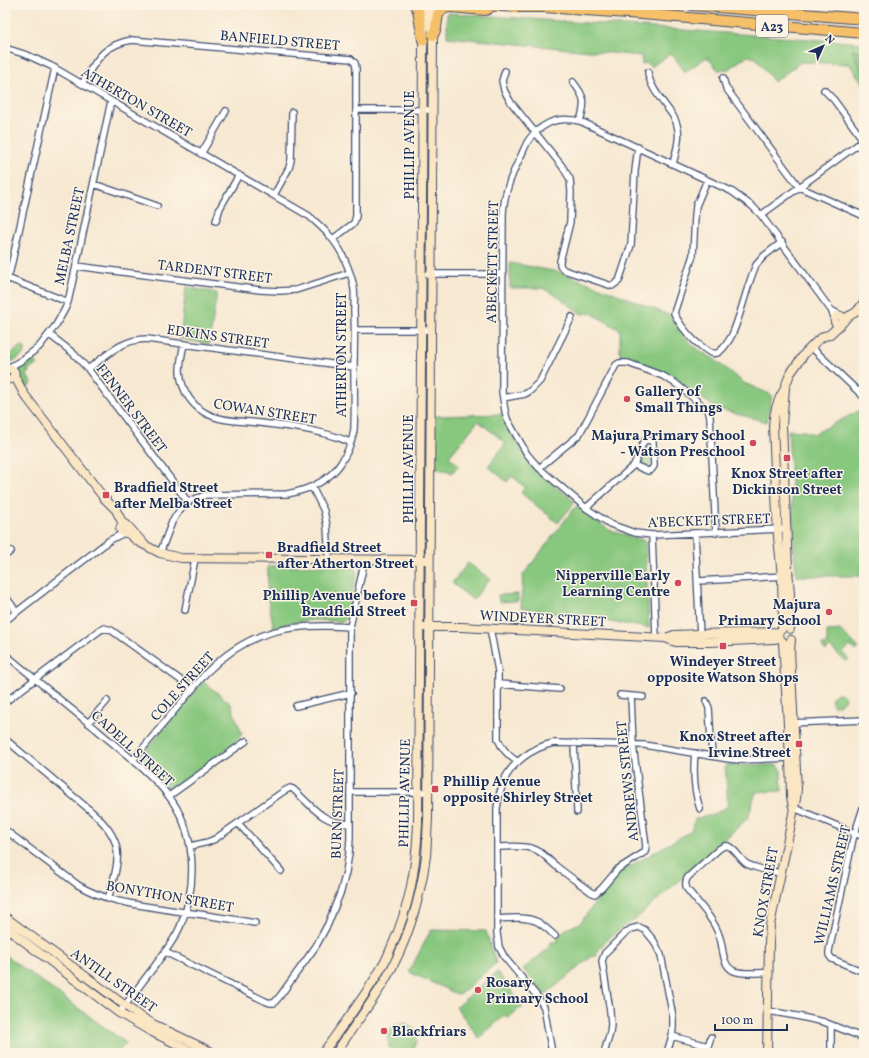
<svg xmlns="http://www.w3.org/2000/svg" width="869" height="1058" font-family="Vollkorn,serif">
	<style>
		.green { fill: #88c77e; stroke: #527b6e }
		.forest { fill: #6eac6d; stroke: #446e66 }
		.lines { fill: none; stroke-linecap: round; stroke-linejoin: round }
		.street-casing { stroke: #3c4b6f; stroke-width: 8 }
		.secondary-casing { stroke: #3c4b6f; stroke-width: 10 }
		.highway-casing { stroke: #3c4b6f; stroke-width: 12 }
		.street { stroke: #fff; stroke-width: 5.5 }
		.secondary { stroke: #fbe6c4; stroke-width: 8 }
		.highway { stroke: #f6c06b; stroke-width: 10 }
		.poi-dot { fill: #d1495b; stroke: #fcf5e5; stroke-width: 1.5 }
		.labels { text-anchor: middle; stroke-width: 3; stroke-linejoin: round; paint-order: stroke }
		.shield { fill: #fcf5e5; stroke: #5e6a86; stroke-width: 1 }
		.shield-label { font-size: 13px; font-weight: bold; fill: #1b2f5e }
		.street-label { font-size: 14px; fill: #1b2f5e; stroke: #fcf5e5 }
		.poi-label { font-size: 14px; font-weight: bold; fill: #1b2f5e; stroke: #fcf5e5; text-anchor: start }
	</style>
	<rect width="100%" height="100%" fill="#fcf5e5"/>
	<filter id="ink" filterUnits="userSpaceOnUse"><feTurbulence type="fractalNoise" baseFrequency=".025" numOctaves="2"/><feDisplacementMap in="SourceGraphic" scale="8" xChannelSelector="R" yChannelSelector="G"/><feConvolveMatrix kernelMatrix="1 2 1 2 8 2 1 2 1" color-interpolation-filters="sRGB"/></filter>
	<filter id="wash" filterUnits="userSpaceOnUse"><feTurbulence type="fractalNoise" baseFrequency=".012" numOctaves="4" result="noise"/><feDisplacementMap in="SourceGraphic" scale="16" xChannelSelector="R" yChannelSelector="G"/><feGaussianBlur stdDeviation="0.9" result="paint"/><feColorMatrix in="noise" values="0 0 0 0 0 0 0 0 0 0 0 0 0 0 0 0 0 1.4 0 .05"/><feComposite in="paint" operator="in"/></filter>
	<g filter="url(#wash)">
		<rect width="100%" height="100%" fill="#f7e8d1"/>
		<path class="green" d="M447,13L864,43V85L849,64L801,62L774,82L756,58L747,56L727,70H718L707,57L685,72L671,53L651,67L646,63L642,64L641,56L447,37Z
			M510,263L559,272L605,289L671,316L673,321L691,344L702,352L714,359L744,383L772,395L767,422L715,408L669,374L621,357L620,355V330L591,313L581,314L554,294L542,288H510Z
			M186,287L217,293L209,344L180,339Z
			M22,345L25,348V353L15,361L12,360L11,363L5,366V363L12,358L5,349L6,348L11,354Z
			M32,358L38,364L28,370L29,372L27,373L28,375L27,376L32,383L26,388C14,372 18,370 32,358Z
			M864,408V576H796L788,430L804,431L814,434Z
			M503,414C512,435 523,456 539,472C550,483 563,492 575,502L558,523L521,493L525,487L512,476L507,482L488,466L506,443L478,421L449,457L459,465L452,473C446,469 439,471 434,467L435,416Z
			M646,446L650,447L651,450V466L648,469L638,463L644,447Z
			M576,506L609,530L645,541L649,628L521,608L523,575Z
			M468,563L490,579L473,600L452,583Z
			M348,565L355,568L357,573L351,597L347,617L343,622L314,620L290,623L274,628L267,595L268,566Z
			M518,594V601L499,602L498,595Z
			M840,630L859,648L856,651L850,646L843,653L849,659L846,662L830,647L826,651L822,647V645H827V631Z
			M203,681L231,704L242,734L235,744L172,789L168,788L144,765L140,760L141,756Z
			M837,693H841L845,697C844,702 839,706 834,706C829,700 832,696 837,693Z
			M725,765H778L781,769L782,791L756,792L748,818L681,879L639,916C633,923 632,920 626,925C615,933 603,942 596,954L597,956L591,957L545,995L523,969L548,949L550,942H557L558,937L566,929L580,923L615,877L622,871L691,831L695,819L712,815L728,806Z
			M431,930L486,931L496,963L459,995L409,972Z
			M5,955L126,1043L118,1053H5Z
			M497,972L523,1006L508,1018L505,1015L479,1038L456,1007Z
			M406,1023L415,1030L417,1041L411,1052L398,1053L389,1047L387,1034L394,1025Z"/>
		<path class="forest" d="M852,50L864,51V77Z"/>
	</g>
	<g filter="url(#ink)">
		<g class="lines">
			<g class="street-casing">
				<path id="street" d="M5,48L27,55L51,66L309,216C324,229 336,240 344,258C348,267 353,279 354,289C355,296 354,304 354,311C355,330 354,349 354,368C354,388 355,409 354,429C353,440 347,453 341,463C329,481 308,490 287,494L206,495L191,500L182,508L177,514L172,522L160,553
					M505,71L502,81L504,90L510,101L562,166L570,179L571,192L570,222L564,246L560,261V266L564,270L612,286L619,281L631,245L635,171L638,147
					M648,72C649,87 665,104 673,116C683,132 677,147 673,164
					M723,78L726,88L799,187L864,216
					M573,82C585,97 586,102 580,121
					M82,84C96,61 102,45 132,40L351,59L355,63L356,68V216L354,223L350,226L333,239
					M824,90L834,100L863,140
					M356,110H432
					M201,154L226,111
					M707,180L696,206L695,216L693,255L674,313C679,324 691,339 701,346C705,349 711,355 717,353C722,352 730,339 732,335C742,312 746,288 756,265L764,256L782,242
					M94,184L157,206
					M274,195L289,168L291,160L292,112
					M761,215L864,140
					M216,221L220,208L239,175
					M76,266L260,290L279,291L296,290L349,273
					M428,274H503
					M7,278L68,302
					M5,283L10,271L55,68
					M831,310L840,315
					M355,330H431
					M50,335L73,353L88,369L188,502
					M184,344C182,353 180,362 180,371C181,391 193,409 212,416C227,422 244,421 260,423C292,427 321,430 350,442
					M811,347L864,397
					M8,368L22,360L39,347L56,325L65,309L68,302L76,266L111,101
					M88,369C107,355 122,339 147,339L354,367
					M859,392L864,386
					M503,398L525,394L530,391L540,381L572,317
					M539,468L579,435L616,365L619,363H628L663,376L675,383L708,410L710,417L716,533
					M312,487L324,511L327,526L329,559
					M586,508L634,465L643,443L646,439L653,442L654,466L651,470L648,471L634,465
					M781,529L652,535L635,533L610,524L586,508L539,468L527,454L507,419L505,411L502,392L503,214C504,193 511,176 520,158C523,152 525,146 528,141C533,133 541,127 549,123C559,118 570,119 580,121L731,191L752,206L761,215L831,310L835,319
					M695,534L700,637
					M652,535L656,638
					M5,556L11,551
					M698,581L785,576
					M5,596L17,612
					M185,610L195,559
					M5,621L110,540L124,533
					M490,628L498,671V739C502,749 508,756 518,762
					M5,654C35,679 65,704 96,729C120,750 147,769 167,794C197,831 198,885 180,927C174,941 163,954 154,967C142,982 131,998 119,1013
					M498,684L560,689
					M620,695L643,697
					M706,701L709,708L712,756
					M5,702L99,631L104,628L111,630L193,689
					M296,706L351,693
					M88,723L107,701
					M790,723L864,720
					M5,739L91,811C126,841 120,858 108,899
					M574,743L577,812
					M695,753C693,772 694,791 700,809
					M133,760L206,673C250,629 291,623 350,627
					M351,792H428
					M169,796L246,741
					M864,805L853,839L829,951V955L832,959L864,972
					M794,808L864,837
					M238,823L281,871
					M5,830L78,885C106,902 138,905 170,910C198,914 226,918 255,923
					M191,846L208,842L215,839L284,791L290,788L293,789C313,807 322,823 350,824
					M497,847C509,847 523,845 534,849C543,852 548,860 556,866C567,875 579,883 591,892L595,894L602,888L618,869L645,852L646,846L633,745L631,696
					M497,919C510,918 526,916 538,922C544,926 550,931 555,936
					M165,952L265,1001L270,1003H274L280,996L316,946L328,924L341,891L346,872L349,853L350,838V627L365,559
					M769,973C758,972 744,975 734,971C721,965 724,947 719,935C713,918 698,903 687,889C685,884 685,881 688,877L719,849C722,847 724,845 728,846C736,849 740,860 747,864C757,869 770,871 781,873
					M768,1011L797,1016L824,1022L864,1038
					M672,1036L708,1046
					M552,1053L544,1007L537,996L505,958L499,947L497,933V808C498,800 500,791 503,783C511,762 533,748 553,743L644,745L729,759L740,760L792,758
					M604,1053L610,1033L611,1024L610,1011L602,961L605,953L624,934L631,929L639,927L645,930L654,941L661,955L673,1017V1028L672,1036L667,1053
					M709,1053L708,1046L711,1037
					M831,1053V1025"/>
			</g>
			<g class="secondary-casing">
				<path id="secondary" d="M642,14L643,5
					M834.5 320a4.5 4.5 0 1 1 9 0a4.5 4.5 0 1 1-9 0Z
					M844,321C848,314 852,316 857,311C860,308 861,305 864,303
					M5,370C18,364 18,384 5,378
					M14,375L24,394L104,498L116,510L122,522L126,525
					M143,543L127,525L125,524L121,526L120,529L122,532L129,534L137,541L160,553L181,558L425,560
					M424,627H461L665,638L676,642H710L774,639L779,638
					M782,629L783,622L782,577L778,537L773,425C774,413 777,401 784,390
					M790,629L789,619L790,594L788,568L782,425L785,387L790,374L805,353L817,341L824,336L829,335L841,324
					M666,638L674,635L700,634L779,632
					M783,642L790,758L791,797L793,807
					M5,917L138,1015L153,1024L214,1053
					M5,927L119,1013L150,1031L195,1053
					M323,1053C343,1024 366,996 383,965C387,959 389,952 392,946C410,905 416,868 418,824L423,49L425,5
					M336,1053C351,1029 369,1007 384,982C407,944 420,901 426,856C427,844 427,832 428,820L433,35L432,28V5
					M767,1053L769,943L770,925L790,829L794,808L796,799L797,789L790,650L791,640"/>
			</g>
			<g class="highway-casing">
				<path id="highway" d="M415,5L418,10L423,40
					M481,5L519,7H544L642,14L864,33
					M692,5L864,19
					M433,35L436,28L438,14L444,8L450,7L485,10L488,9"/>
			</g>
			<use href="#street" class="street"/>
			<use href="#secondary" class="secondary"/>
			<use href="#highway" class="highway"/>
		</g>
	</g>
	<g class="poi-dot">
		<circle cx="627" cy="399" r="4"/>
		<circle cx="753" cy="443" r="4"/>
		<rect x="783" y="454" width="8" height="8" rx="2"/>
		<rect x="102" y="491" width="8" height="8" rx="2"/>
		<rect x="265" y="551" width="8" height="8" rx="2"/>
		<circle cx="678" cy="583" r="4"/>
		<rect x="410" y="599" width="8" height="8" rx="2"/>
		<circle cx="829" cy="612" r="4"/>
		<rect x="719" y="642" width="8" height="8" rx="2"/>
		<rect x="795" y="740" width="8" height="8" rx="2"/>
		<rect x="431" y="785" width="8" height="8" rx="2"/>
		<circle cx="478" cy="990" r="4"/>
		<circle cx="384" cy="1031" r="4"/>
	</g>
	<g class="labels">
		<rect class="shield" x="756" y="15" width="32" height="22" rx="3"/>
		<g class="shield-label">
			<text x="772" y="31">A23</text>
		</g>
		<g class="street-label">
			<text transform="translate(280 40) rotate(5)" y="5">BANFIELD STREET</text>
			<text transform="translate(137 102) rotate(30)" y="5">ATHERTON STREET</text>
			<text transform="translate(409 145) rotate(-90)" y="5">PHILLIP AVENUE</text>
			<text transform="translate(69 236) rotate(-78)" y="5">MELBA STREET</text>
			<text transform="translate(492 262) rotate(-89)" y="5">A'BECKETT STREET</text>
			<text transform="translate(215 271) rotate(7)" y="5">TARDENT STREET</text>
			<text transform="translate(218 336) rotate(8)" y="5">EDKINS STREET</text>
			<text transform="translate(341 355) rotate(-90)" y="5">ATHERTON STREET</text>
			<text transform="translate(132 408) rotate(53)" y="5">FENNER STREET</text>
			<text transform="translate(265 411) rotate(9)" y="5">COWAN STREET</text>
			<text transform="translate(408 469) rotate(-90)" y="5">PHILLIP AVENUE</text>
			<text transform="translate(709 520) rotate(-2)" y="5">A'BECKETT STREET</text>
			<text transform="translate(543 618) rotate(3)" y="5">WINDEYER STREET</text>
			<text transform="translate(182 686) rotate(-48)" y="5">COLE STREET</text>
			<text transform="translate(133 748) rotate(42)" y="5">CADELL STREET</text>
			<text transform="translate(627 781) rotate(-96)" y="5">ANDREWS STREET</text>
			<text transform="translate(404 793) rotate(-89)" y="5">PHILLIP AVENUE</text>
			<text transform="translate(337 814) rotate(-88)" y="5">BURN STREET</text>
			<text transform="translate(832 885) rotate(-77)" y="5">WILLIAMS STREET</text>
			<text transform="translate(765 892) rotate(-80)" y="5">KNOX STREET</text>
			<text transform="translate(170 896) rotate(10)" y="5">BONYTHON STREET</text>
			<text transform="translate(114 980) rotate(35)" y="5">ANTILL STREET</text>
		</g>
		<g class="poi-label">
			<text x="635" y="396">Gallery of<tspan x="635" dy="16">Small Things</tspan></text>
			<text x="745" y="440" text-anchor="end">Majura Primary School<tspan x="745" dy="16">- Watson Preschool</tspan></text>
			<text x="787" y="478" text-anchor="middle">Knox Street after<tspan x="787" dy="16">Dickinson Street</tspan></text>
			<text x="114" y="492">Bradfield Street<tspan x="114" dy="16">after Melba Street</tspan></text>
			<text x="277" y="552">Bradfield Street<tspan x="277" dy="16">after Atherton Street</tspan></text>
			<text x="670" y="580" text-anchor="end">Nipperville Early<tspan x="670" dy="16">Learning Centre</tspan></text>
			<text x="406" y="600" text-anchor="end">Phillip Avenue before<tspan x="406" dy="16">Bradfield Street</tspan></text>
			<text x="821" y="609" text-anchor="end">Majura<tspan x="821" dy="16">Primary School</tspan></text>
			<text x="723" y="666" text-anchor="middle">Windeyer Street<tspan x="723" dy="16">opposite Watson Shops</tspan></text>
			<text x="791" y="741" text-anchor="end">Knox Street after<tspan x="791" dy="16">Irvine Street</tspan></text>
			<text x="443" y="786">Phillip Avenue<tspan x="443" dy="16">opposite Shirley Street</tspan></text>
			<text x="486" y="987">Rosary<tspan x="486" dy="16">Primary School</tspan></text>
			<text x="392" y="1036">Blackfriars</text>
		</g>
	</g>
	<rect width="869" height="1058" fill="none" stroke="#fcf5e5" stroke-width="20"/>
	<g transform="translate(823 46) rotate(45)" stroke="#fcf5e5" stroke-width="3" paint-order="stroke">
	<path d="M0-3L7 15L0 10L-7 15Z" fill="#1b2f5e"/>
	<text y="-6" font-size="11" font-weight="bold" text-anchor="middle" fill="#1b2f5e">N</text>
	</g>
	<path d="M715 1024v6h72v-6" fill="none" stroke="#1b2f5e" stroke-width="2"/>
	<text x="721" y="1024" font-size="12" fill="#1b2f5e" stroke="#fcf5e5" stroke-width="3" paint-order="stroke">100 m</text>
</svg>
